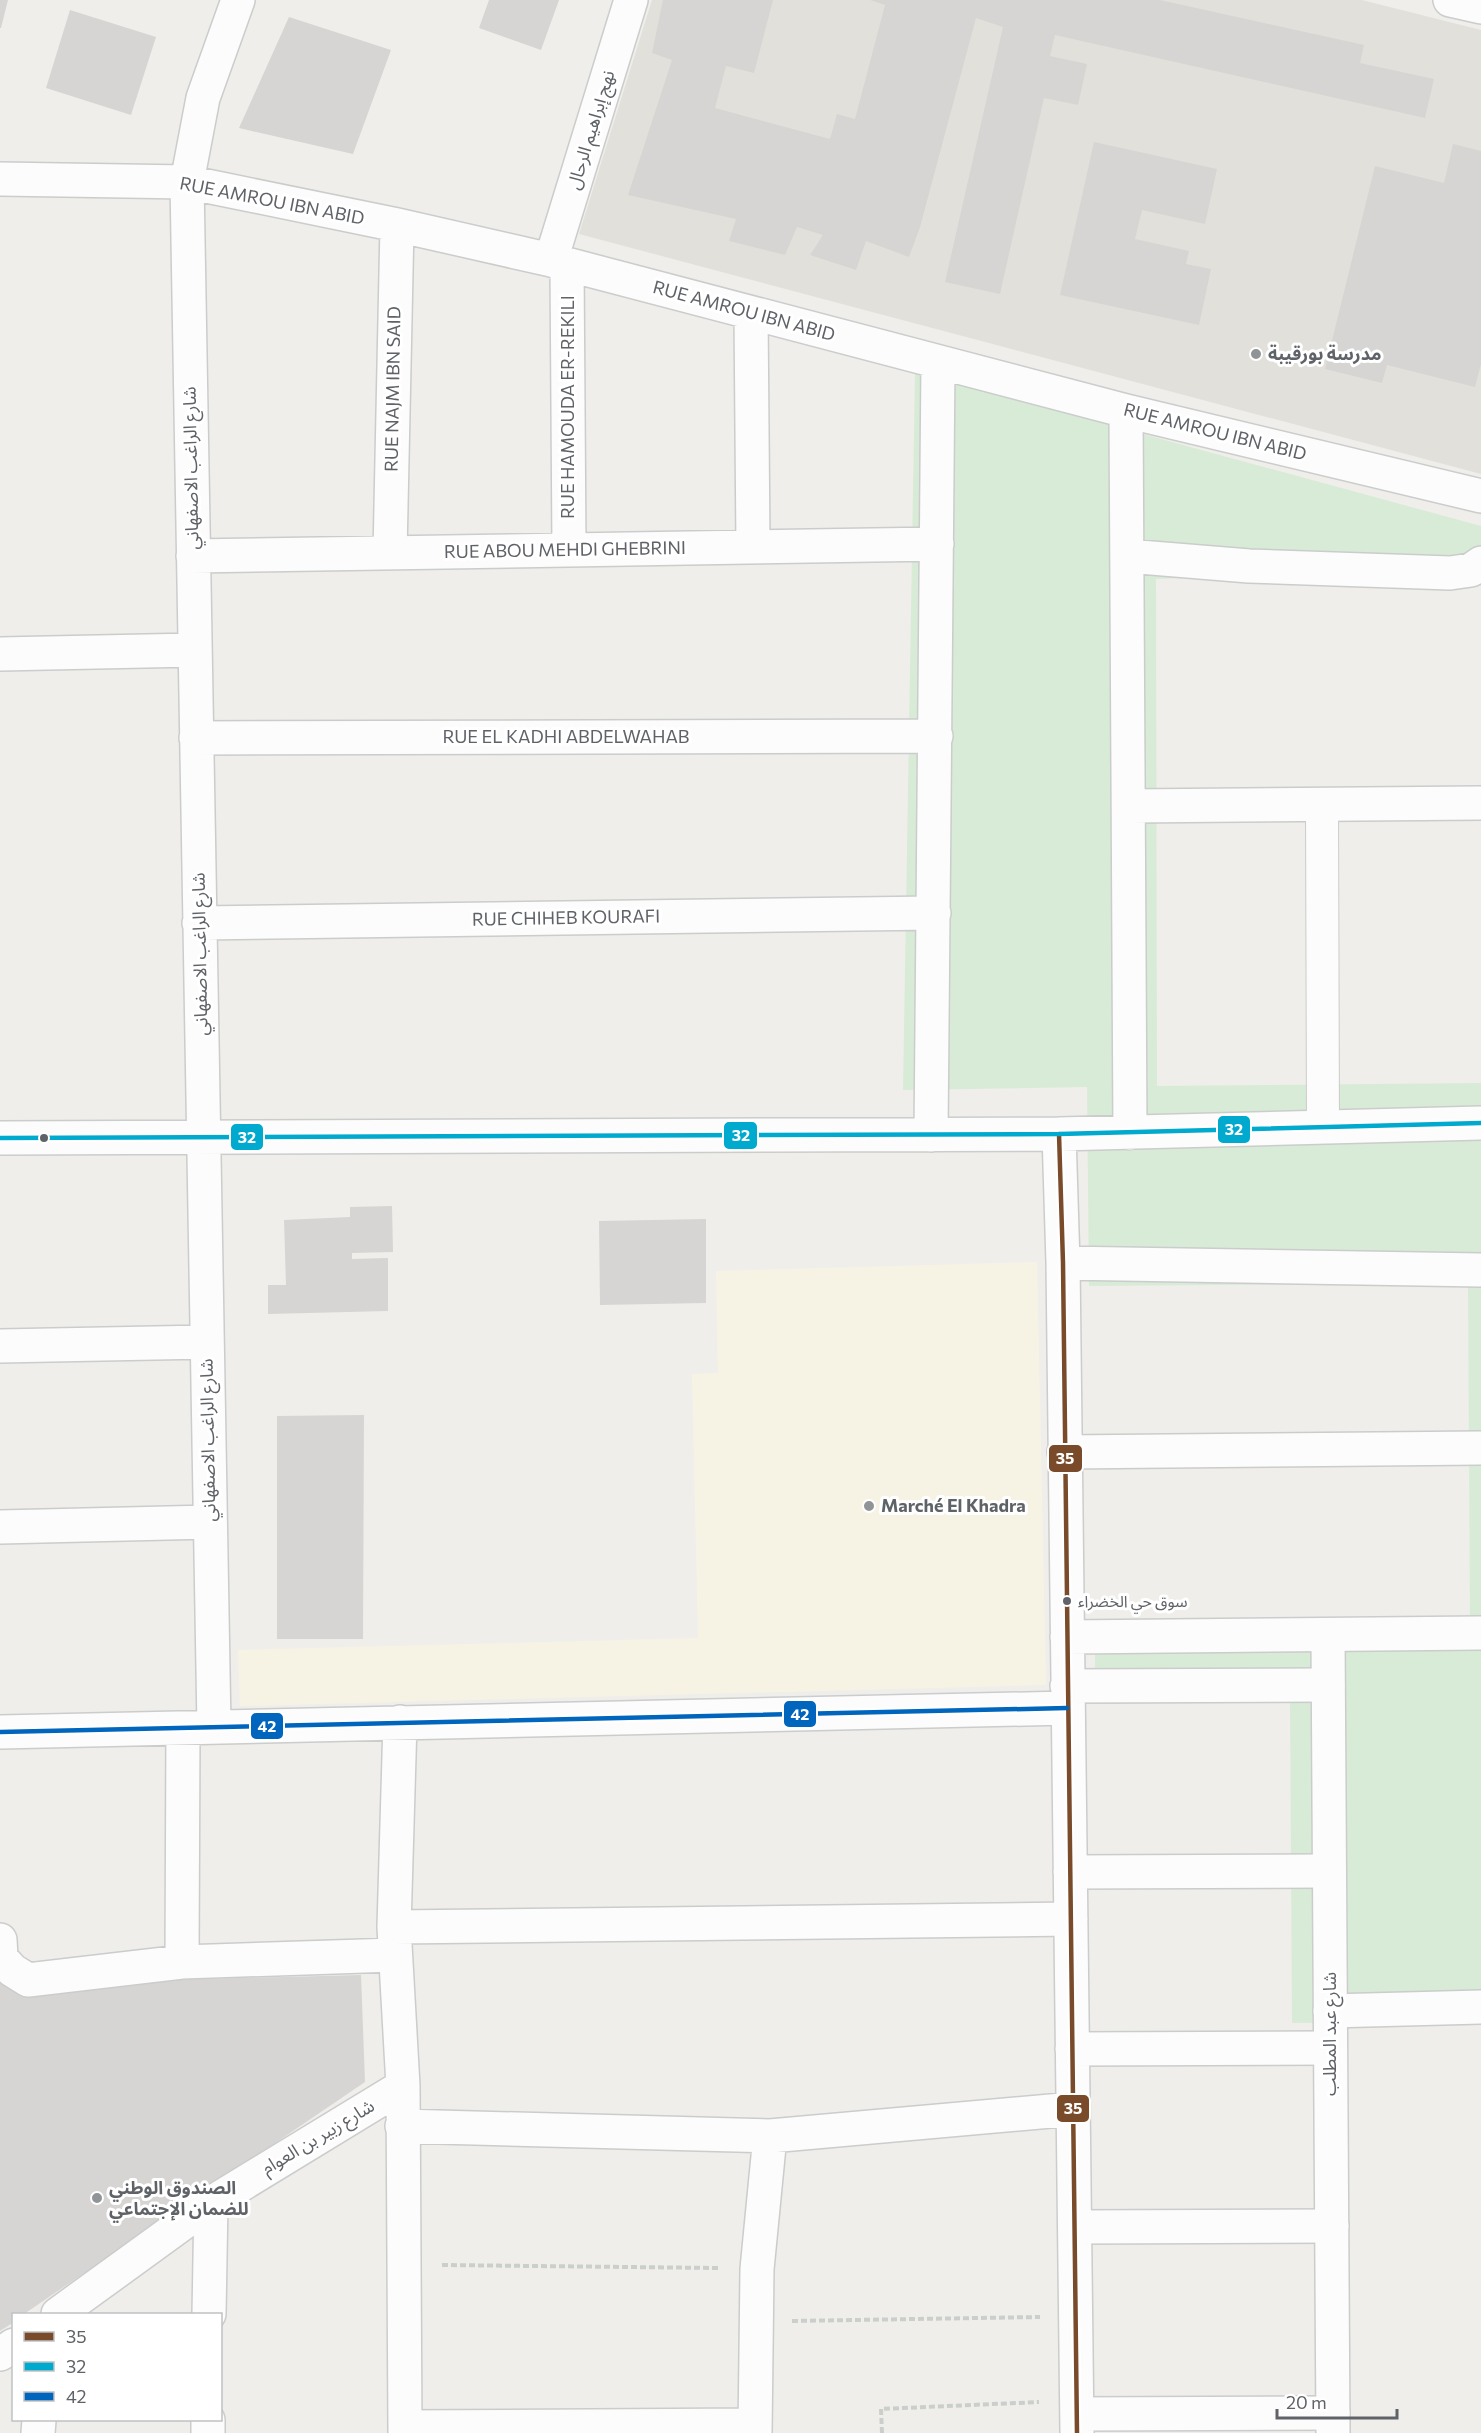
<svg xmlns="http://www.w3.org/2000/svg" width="1481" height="2433" font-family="Commissioner,'Noto Sans Arabic',sans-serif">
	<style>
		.commercial { fill: #f7f3e4 }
		.education { fill: #e2e0da }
		.green { fill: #d8ebd6 }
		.building { fill: #d6d5d3 }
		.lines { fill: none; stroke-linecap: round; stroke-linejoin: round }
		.pedestrian-casing { stroke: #cbcccc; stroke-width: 34 }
		.minor-casing { stroke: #cbcccc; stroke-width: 36 }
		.tertiary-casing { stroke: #cbcccc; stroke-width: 36 }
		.path { stroke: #cacfcc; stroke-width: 4; stroke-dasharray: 6 3; stroke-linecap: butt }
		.pedestrian { stroke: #fdfcfc; stroke-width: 32 }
		.minor { stroke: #fdfcfc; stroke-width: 33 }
		.tertiary { stroke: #fdfcfc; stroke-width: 33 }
		.bus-1-casing { stroke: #fff; stroke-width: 9 }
		.bus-2-casing { stroke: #fff; stroke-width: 9 }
		.bus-3-casing { stroke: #fff; stroke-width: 9 }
		.bus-1 { stroke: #7a4b2a; stroke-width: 4.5 }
		.bus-2 { stroke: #00a9ce; stroke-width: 4.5 }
		.bus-3 { stroke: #0065bd; stroke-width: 4.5 }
		.poi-dot { fill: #919496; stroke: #fff; stroke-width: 2 }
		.bus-dot { fill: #5f6368; stroke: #fff; stroke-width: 2 }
		.labels { text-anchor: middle; stroke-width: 6; stroke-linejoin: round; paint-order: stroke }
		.bus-label { font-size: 16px; fill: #5f6368; stroke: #fff; text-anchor: start }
		.street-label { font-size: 18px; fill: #5f6368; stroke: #fff }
		.poi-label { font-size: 18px; font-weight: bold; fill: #5f6368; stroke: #fff; text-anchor: start }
		.line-badge { stroke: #fff; stroke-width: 2 }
		.badge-label { font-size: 16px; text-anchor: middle; font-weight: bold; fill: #fff }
	</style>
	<rect width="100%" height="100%" fill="#efeeea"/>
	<path class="commercial" d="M1037,1262L1046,1685L240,1706L238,1650L698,1638L692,1374L718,1373L716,1271Z"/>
	<path class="education" d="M652,0H1362L1481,30V474L579,234Z"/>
	<path class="green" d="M915,372L1481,526V567L1156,579L1157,1086L1481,1083V2021L1292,2023L1290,1702L1095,1704V1621L1470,1617L1468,1283L1089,1286L1087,1087L903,1090Z"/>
	<path class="building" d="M0,0H8L1,28H0Z
		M489,0H559L541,50L479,28Z
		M663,0H773L754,73L726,66L715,108L830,139L837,114L855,119L885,5L870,0H1160L1364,45L1360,63L1434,79L1425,118L1055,35L1050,56L1087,64L1078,105L1044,98L1000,294L945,282L1003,27L976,18L920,227L909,257L866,241L856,270L810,255L823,235L797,227L785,255L729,241L736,219L628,195L672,60L652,53Z
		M70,10L156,37L131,115L46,88Z
		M289,17L391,50L353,154L239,128Z
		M1094,142L1217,169L1205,224L1142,210L1135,239L1189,251L1186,264L1211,269L1199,325L1060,295Z
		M1453,144L1481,151V364L1475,387L1387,365L1382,383L1325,369L1375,166L1444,183Z
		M392,1206L393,1252L352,1253V1259L388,1258V1311L268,1314V1285H286L284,1220L350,1217V1207Z
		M706,1219V1303L600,1305L599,1221Z
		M364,1415L363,1639H277V1416Z
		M361,1975L365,2082L24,2314H14V2322L0,2331V1984Z"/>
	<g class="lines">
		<g class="pedestrian-casing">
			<path id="pedestrian" d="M1322,804L1323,1127"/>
		</g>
		<g class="minor-casing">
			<path id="minor" d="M1450,0L1481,7
				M0,179L187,182L397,225L551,260L1126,411L1481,496
				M551,260L631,0
				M567,264L569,550
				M751,313L753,547
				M1126,411L1130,1133
				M390,553L397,225
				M193,556L937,544
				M1127,556L1249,566L1450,573L1471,570L1481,563
				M0,654L194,650
				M196,738L936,736
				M1129,806L1481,803
				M199,923L934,913
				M1059,1134L1063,1263L1077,2433
				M931,1135L938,363
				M0,1138L1059,1134L1481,1123
				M1063,1263L1481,1270
				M0,1346L206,1342
				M1064,1452L1481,1448
				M0,1527L210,1522
				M1067,1637L1481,1633
				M1067,1686L1328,1685
				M400,1722L394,1927L403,2086L405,2433
				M214,1727L187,182L203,98L238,0
				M0,1732L1067,1708
				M1070,1872L1329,1871
				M394,1927L1071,1919
				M0,1940L1,1958L12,1970L28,1980L182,1962L394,1955
				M182,1962L183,1728
				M1330,2011L1481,2007
				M1072,2049L1330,2048
				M402,2126L770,2136L1073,2109
				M1075,2227L1332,2226
				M58,2314L211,2203L403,2086
				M209,2314L211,2203
				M0,2354L14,2345
				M1077,2414L1333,2413
				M405,2427L755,2425
				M38,2433L39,2420
				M208,2433V2420
				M755,2433L757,2269L770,2136"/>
		</g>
		<g class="tertiary-casing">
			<path id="tertiary" d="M1328,1636L1333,2433"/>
		</g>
		<path class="path" d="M442,2265L719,2268
			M792,2321L1040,2317
			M882,2433L881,2409L1039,2402"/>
		<use href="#pedestrian" class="pedestrian"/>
		<use href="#minor" class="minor"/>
		<use href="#tertiary" class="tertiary"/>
		<g class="bus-1-casing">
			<path id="bus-1" d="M1059,1134L1063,1263L1077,2433"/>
		</g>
		<g class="bus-2-casing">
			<path id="bus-2" d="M0,1138L1059,1134L1481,1123"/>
		</g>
		<g class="bus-3-casing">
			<path id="bus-3" d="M0,1732L1067,1708"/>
		</g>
		<use href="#bus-1" class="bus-1"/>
		<use href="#bus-2" class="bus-2"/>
		<use href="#bus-3" class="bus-3"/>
	</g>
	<g class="poi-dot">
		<circle cx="1256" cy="354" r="6"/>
		<circle cx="869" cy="1506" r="6"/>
		<circle cx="97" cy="2198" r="6"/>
	</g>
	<g class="bus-dot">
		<circle cx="44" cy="1138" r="5"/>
		<circle cx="1067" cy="1601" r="5"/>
	</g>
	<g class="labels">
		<g class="bus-label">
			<text x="1078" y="1607">سوق حي الخضراء</text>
		</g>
		<g class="street-label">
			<text transform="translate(591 130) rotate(-73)" y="6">نهج إبراهيم الرحال</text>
			<text transform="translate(272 201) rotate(11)" y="6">RUE AMROU IBN ABID</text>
			<text transform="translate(744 311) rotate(15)" y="6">RUE AMROU IBN ABID</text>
			<text transform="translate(393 389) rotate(-89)" y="6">RUE NAJM IBN SAID</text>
			<text transform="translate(568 407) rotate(-90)" y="6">RUE HAMOUDA ER-REKILI</text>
			<text transform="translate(1215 432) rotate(14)" y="6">RUE AMROU IBN ABID</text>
			<text transform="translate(191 468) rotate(-91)" y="6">شارع الراغب الاصفهاني</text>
			<text transform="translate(565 550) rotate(-1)" y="6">RUE ABOU MEHDI GHEBRINI</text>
			<text x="566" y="743">RUE EL KADHI ABDELWAHAB</text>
			<text transform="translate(566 918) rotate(-1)" y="6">RUE CHIHEB KOURAFI</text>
			<text transform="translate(200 954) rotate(-91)" y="6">شارع الراغب الاصفهاني</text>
			<text transform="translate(208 1440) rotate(-91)" y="6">شارع الراغب الاصفهاني</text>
			<text transform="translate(1330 2034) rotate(-90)" y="6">شارع عبد المطلب</text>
			<text transform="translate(318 2137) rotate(-31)" y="6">شارع زبير بن العوام</text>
		</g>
		<g class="poi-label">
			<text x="1268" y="360">مدرسة بورقيبة</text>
			<text x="881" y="1512">Marché El Khadra</text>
			<text x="109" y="2194">الصندوق الوطني<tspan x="109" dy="21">للضمان الإجتماعي</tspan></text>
		</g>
	</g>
	<g class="line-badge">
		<rect x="1217" y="1115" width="34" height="29" rx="6" fill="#00a9ce"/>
		<rect x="723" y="1121" width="35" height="29" rx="6" fill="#00a9ce"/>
		<rect x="230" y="1123" width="34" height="28" rx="6" fill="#00a9ce"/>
		<rect x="1048" y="1444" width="35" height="29" rx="6" fill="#7a4b2a"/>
		<rect x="783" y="1700" width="34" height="28" rx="6" fill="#0065bd"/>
		<rect x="250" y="1712" width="34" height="28" rx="6" fill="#0065bd"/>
		<rect x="1056" y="2094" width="34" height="29" rx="6" fill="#7a4b2a"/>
	</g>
	<g class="badge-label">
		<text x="1234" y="1135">32</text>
		<text x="741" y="1141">32</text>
		<text x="247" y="1143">32</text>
		<text x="1065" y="1464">35</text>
		<text x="800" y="1720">42</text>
		<text x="267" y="1732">42</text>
		<text x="1073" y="2114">35</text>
	</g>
	<rect x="12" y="2313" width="210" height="108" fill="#ffffff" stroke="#bfc1c3" stroke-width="1.5"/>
	<rect x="24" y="2332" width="30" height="9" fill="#7a4b2a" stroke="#bfc1c3" stroke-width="1.5"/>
	<text x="66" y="2343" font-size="18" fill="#5f6368">35</text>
	<rect x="24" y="2362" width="30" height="9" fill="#00a9ce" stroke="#bfc1c3" stroke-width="1.5"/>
	<text x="66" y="2373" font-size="18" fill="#5f6368">32</text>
	<rect x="24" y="2392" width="30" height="9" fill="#0065bd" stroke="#bfc1c3" stroke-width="1.5"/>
	<text x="66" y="2403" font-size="18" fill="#5f6368">42</text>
	<path d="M1277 2409v9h120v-9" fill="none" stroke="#5f6368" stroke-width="3"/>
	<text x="1286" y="2409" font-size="18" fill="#5f6368" stroke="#ffffff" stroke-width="4.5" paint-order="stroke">20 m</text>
</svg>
